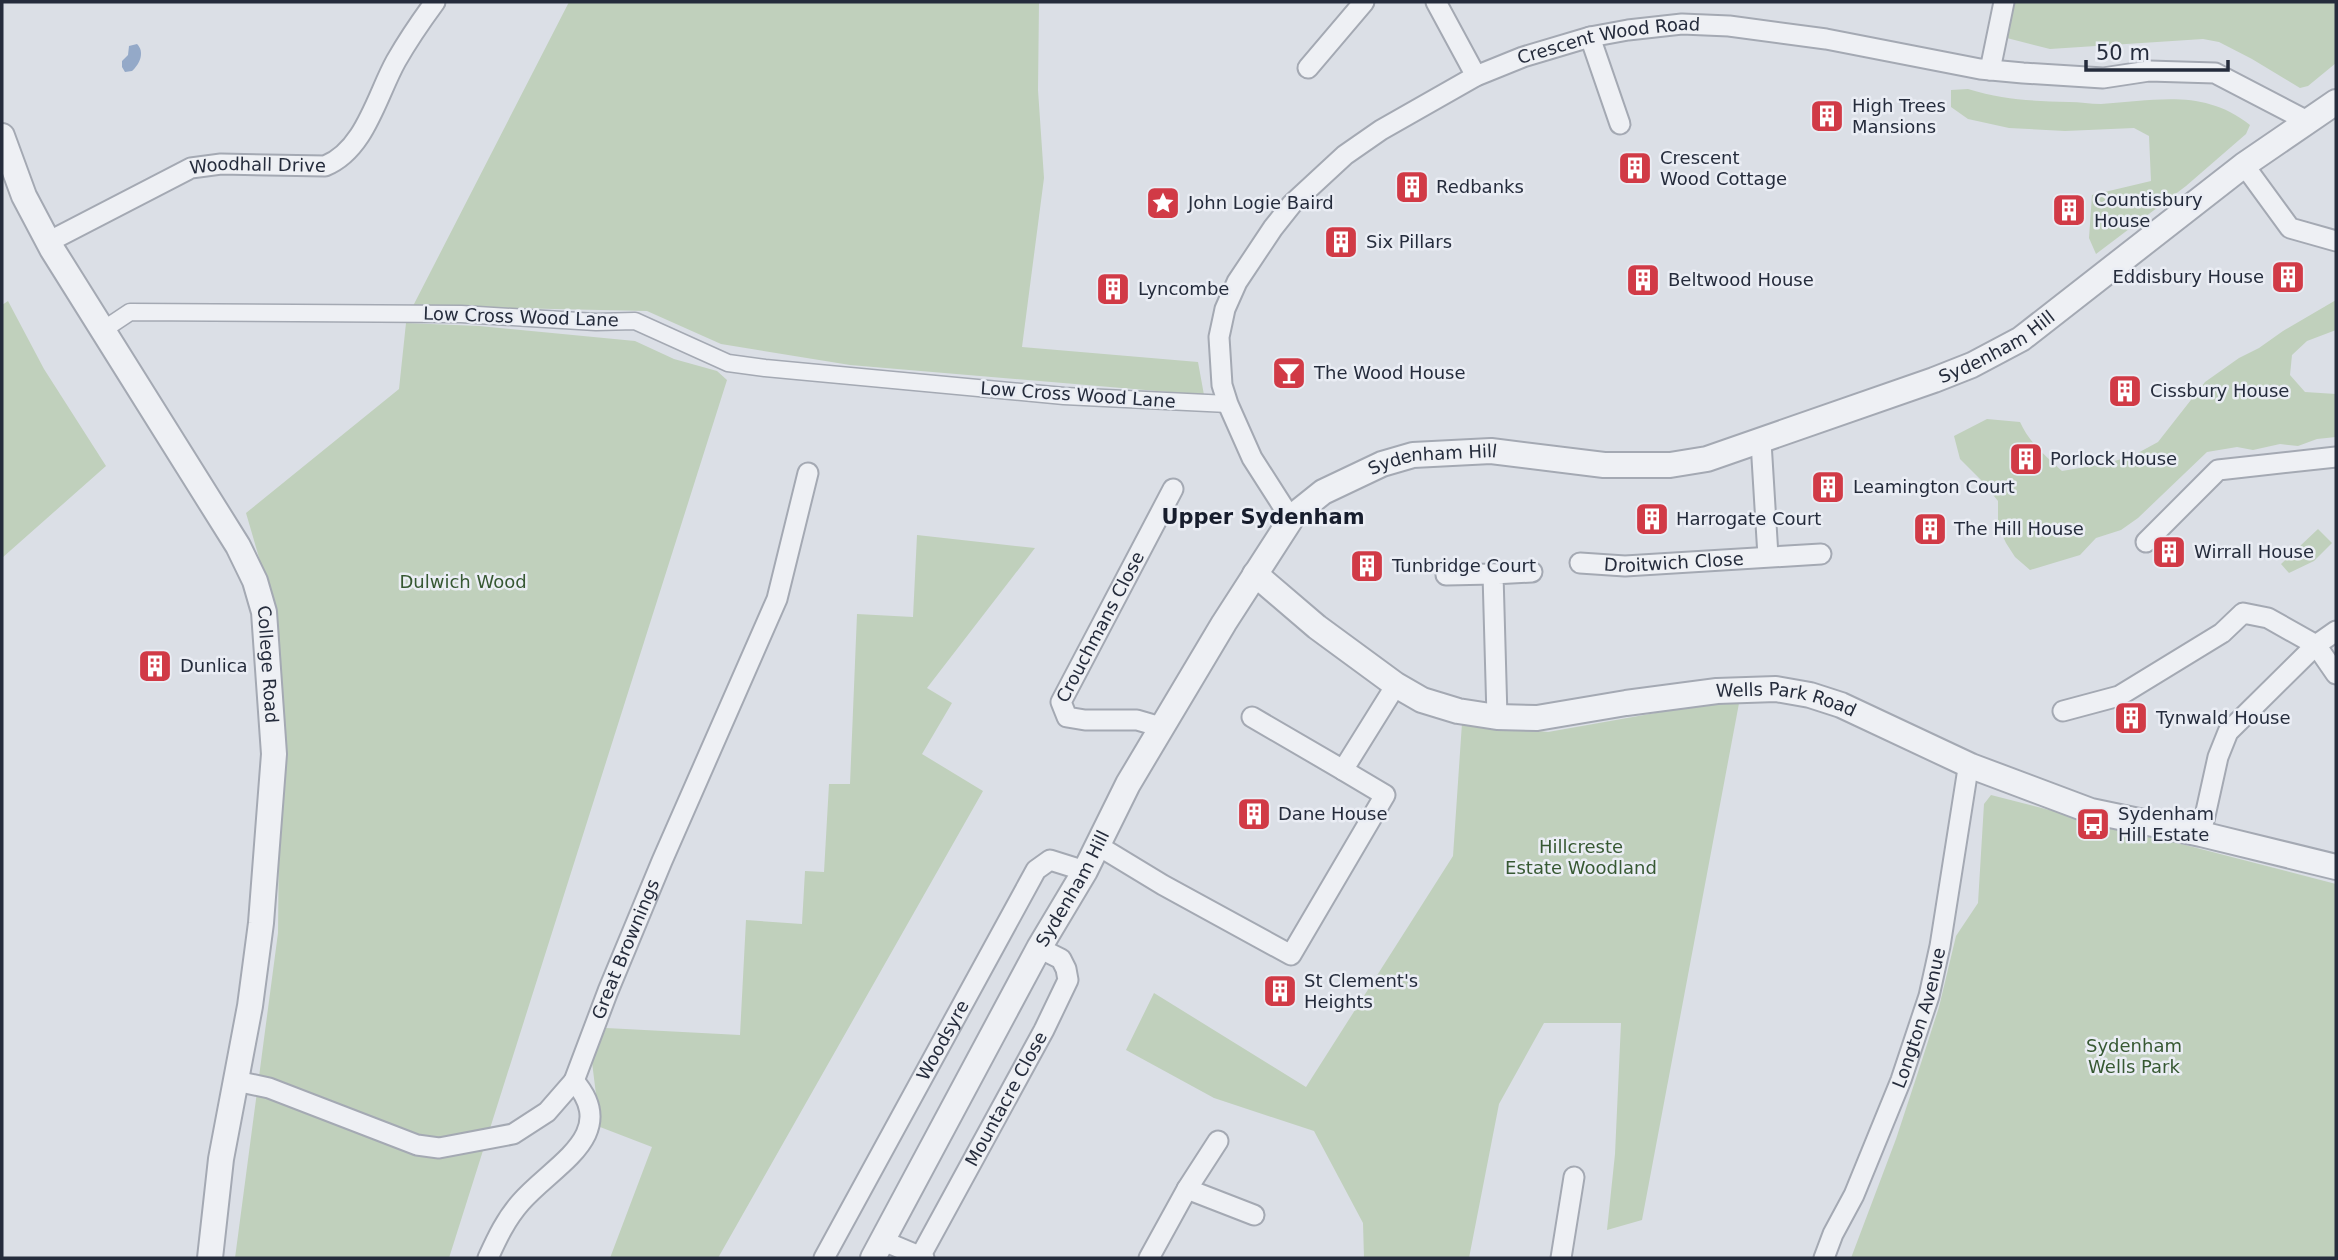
<svg xmlns="http://www.w3.org/2000/svg" width="2338" height="1260" font-family="'DejaVu Sans',sans-serif">
	<style>
		.green { fill: #c0d0bc }
		.water { fill: #94a9c8 }
		.lines { fill: none; stroke-linecap: round; stroke-linejoin: round }
		.pedestrian-casing { stroke: #a4a9b3; stroke-width: 19 }
		.minor-casing { stroke: #a4a9b3; stroke-width: 23 }
		.tertiary-casing { stroke: #a4a9b3; stroke-width: 28 }
		.pedestrian { stroke: #eef0f4; stroke-width: 16 }
		.minor { stroke: #eef0f4; stroke-width: 19 }
		.tertiary { stroke: #eef0f4; stroke-width: 24 }
		.labels { text-anchor: middle; stroke-width: 5; stroke-linejoin: round; paint-order: stroke }
		.street-label { font-size: 18px; fill: #252c3c; stroke: #eaedf4 }
		.poi-label { font-size: 18px; fill: #252c3c; stroke: #eaedf4; text-anchor: start }
		.park-label { font-size: 18px; fill: #365832; stroke: #eaedf4 }
		.quarter-label { font-size: 21px; font-weight: bold; fill: #171d2d; stroke: #eaedf4 }
	</style>
	<rect width="100%" height="100%" fill="#dbdfe6"/>
	<path class="green" d="M569,2H1039L1038,90L1044,178L1022,347L1198,362L1204,395L850,365L721,344L647,311L413,306Z
		M2012,2H2336V63L2308,86L2300,88L2252,59L2219,42L2203,39L2050,49L2003,37Z
		M1968,89C2004,100 2032,101 2069,102C2080,102 2090,104 2101,104C2156,101 2203,88 2250,125L2246,134L2186,186L2096,254L2089,238L2092,195L2151,181L2149,136L2134,128L2065,131L2009,128L1968,119L1951,107V90Z
		M2336,300V330L2307,341L2292,355L2290,375L2305,392L2336,394V437L2317,439L2298,446L2280,444L2253,450L2237,447L2207,452L2138,518L2121,530L2096,538L2080,555L2030,570L2015,557L2006,543L1998,526V501L1981,480L1960,459L1954,436L1987,419L2020,422C2029,442 2046,457 2062,471L2109,463L2136,454L2158,442L2205,382L2239,358L2259,348L2283,331Z
		M8,301L44,369L106,466L2,558V305Z
		M406,323L479,326L635,341L674,359L717,371L727,380L449,1258H235L278,933L280,725L272,602L246,513L399,389Z
		M2318,529L2332,543L2314,561L2289,573L2281,564Z
		M917,535L1035,548L927,688L952,703L922,754L983,791L718,1258H610L652,1147L600,1127L592,1062L606,1028L740,1035L746,920L802,924L805,871L824,872L829,784H850L857,614L913,617Z
		M1740,698L1642,1220L1607,1230L1615,1154L1621,1023H1544L1499,1104L1469,1258H1364L1363,1223L1314,1131L1214,1098L1126,1050L1154,993L1306,1087L1453,856L1462,723L1548,732Z
		M1991,795L2336,884V1258H1851L1896,1139L1922,1060L1939,1007L1956,936L1978,903L1984,804Z"/>
	<path class="water" d="M137,44C145,52 140,64 132,71L125,72L122,67V61L128,55L129,46Z"/>
	<g class="lines">
		<g class="pedestrian-casing">
			<path id="pedestrian" d="M103,330L130,312L461,314L596,322L635,321L728,363L765,368L1064,396L1228,404"/>
		</g>
		<g class="minor-casing">
			<g id="minor">
				<path d="M1436,2L1476,76"/>
				<path d="M1590,37L1620,124"/>
				<path d="M1308,68L1364,2"/>
				<path d="M1990,70L2004,2"/>
				<path d="M2244,165L2290,228L2336,241"/>
				<path id="s1" d="M48,242L191,168L221,164L325,166C365,150 377,95 396,61C408,40 421,21 435,2"/>
				<path d="M1761,442L1768,556"/>
				<path id="s2" d="M1293,516L1284,508L1252,458L1228,404L1222,385L1219,337L1225,309L1237,282L1273,228L1292,204L1345,155L1381,130L1476,76L1523,57L1590,37L1628,30L1682,24L1729,26L1826,39L1980,69L2023,73L2103,78L2149,71L2215,73L2307,121"/>
				<path d="M2146,542L2218,470L2336,457"/>
				<path id="s3" d="M1580,563L1625,566L1821,554"/>
				<path d="M1446,575L1493,574"/>
				<path d="M2063,711L2119,696L2222,633L2243,613L2268,618L2316,645L2336,674"/>
				<path d="M1252,717L1343,770"/>
				<path d="M1497,717L1493,574L1532,572"/>
				<path id="s4" d="M1161,727L1137,720H1085L1067,717L1061,702L1173,489"/>
				<path d="M2201,834L2218,757L2228,732L2316,645L2336,631"/>
				<path d="M1097,845L1163,885L1291,955L1385,795L1343,770L1396,685"/>
				<path id="s5" d="M236,1081L269,1088L417,1145L439,1148L513,1134L547,1112L574,1081L608,991L662,861L777,599L808,473"/>
				<path d="M1187,1189L1254,1215"/>
				<path d="M881,1240L924,1258"/>
				<path id="s6" d="M920,1257L1044,1030L1068,980L1066,969L1061,959L1039,948"/>
				<path d="M488,1258C497,1238 506,1219 521,1202C553,1165 621,1135 574,1081"/>
				<path id="s7" d="M824,1258L1036,870L1050,860L1085,871"/>
				<path d="M1149,1258L1187,1189L1218,1141"/>
				<path d="M1561,1258L1574,1177"/>
				<path id="s8" d="M1824,1258L1833,1234L1854,1195L1901,1080L1929,996L1940,946L1967,775L1971,766"/>
			</g>
		</g>
		<g class="tertiary-casing">
			<g id="tertiary">
				<path id="s9" d="M2,136L24,196L52,249L238,546L255,581L264,612L274,754L261,923L250,1006L221,1159L210,1258"/>
				<path id="s10" d="M1255,574L1317,627L1396,685L1422,700L1458,711L1497,717L1537,718L1626,703L1717,691L1776,689L1810,695L1841,705L1971,766L2091,811L2201,834L2336,867"/>
				<path id="s11" d="M873,1258L1039,948L1085,871L1128,784L1224,623L1293,516L1323,492L1382,464L1413,455L1491,451L1604,465H1670L1707,459L1934,380L1972,365L2021,339L2244,165L2336,102"/>
			</g>
		</g>
		<use href="#pedestrian" class="pedestrian"/>
		<use href="#minor" class="minor"/>
		<use href="#tertiary" class="tertiary"/>
	</g>
	<defs>
		<g id="building-square" transform="scale(1.75)"><rect x="-9" y="-9" width="18" height="18" rx="4" fill="#d13a46" stroke="#eaedf4"/><path d="M-4-6H4V6H1V3H-1V6H-4ZM-2.5-4.3h1.7v1.8h-1.7ZM.8-4.3h1.7v1.8H.8ZM-2.5-1h1.7V.8h-1.7ZM.8-1h1.7V.8H.8Z" fill="#fff"/></g>
		<g id="sight-square" transform="scale(1.75)"><rect x="-9" y="-9" width="18" height="18" rx="4" fill="#d13a46" stroke="#eaedf4"/><path d="M0-6L1.8-2.2L6-1.7L2.9 1.2L3.7 5.4L0 3.3L-3.7 5.4L-2.9 1.2L-6-1.7L-1.8-2.2Z" fill="#fff"/></g>
		<g id="bar-square" transform="scale(1.75)"><rect x="-9" y="-9" width="18" height="18" rx="4" fill="#d13a46" stroke="#eaedf4"/><path d="M-6-5H6L.8 .8V4.5H3.5V6h-7V4.5H-.8V.8Z" fill="#fff"/></g>
		<g id="bus-square" transform="scale(1.75)"><rect x="-9" y="-9" width="18" height="18" rx="4" fill="#d13a46" stroke="#eaedf4"/><path d="M-5-6H5V4H4V6H2V4H-2V6H-4V4H-5ZM-3.5-4V0h7V-4ZM-3.5 1.2v1.5H-2V1.2ZM2 1.2v1.5H3.5V1.2Z" fill="#fff"/></g>
	</defs>
	<g fill-rule="evenodd">
		<use href="#building-square" x="1827" y="116"/>
		<use href="#building-square" x="1635" y="168"/>
		<use href="#building-square" x="1412" y="187"/>
		<use href="#sight-square" x="1163" y="203"/>
		<use href="#building-square" x="2069" y="210"/>
		<use href="#building-square" x="1341" y="242"/>
		<use href="#building-square" x="2288" y="277"/>
		<use href="#building-square" x="1643" y="280"/>
		<use href="#building-square" x="1113" y="289"/>
		<use href="#bar-square" x="1289" y="373"/>
		<use href="#building-square" x="2125" y="391"/>
		<use href="#building-square" x="2026" y="459"/>
		<use href="#building-square" x="1828" y="487"/>
		<use href="#building-square" x="1652" y="519"/>
		<use href="#building-square" x="1930" y="529"/>
		<use href="#building-square" x="2169" y="552"/>
		<use href="#building-square" x="1367" y="566"/>
		<use href="#building-square" x="155" y="666"/>
		<use href="#building-square" x="2131" y="718"/>
		<use href="#building-square" x="1254" y="814"/>
		<use href="#bus-square" x="2093" y="824"/>
		<use href="#building-square" x="1280" y="991"/>
	</g>
	<g class="labels">
		<g class="street-label">
			<text dy="6" stroke="none"><textPath href="#s2" startOffset="716">Crescent Wood Road</textPath></text>
			<text dy="6" stroke="none"><textPath href="#s1" startOffset="228">Woodhall Drive</textPath></text>
			<text transform="translate(521 317) rotate(2)" y="6">Low Cross Wood Lane</text>
			<text dy="6" stroke="none"><textPath href="#s11" startOffset="1596">Sydenham Hill</textPath></text>
			<text transform="translate(1078 395) rotate(4)" y="6">Low Cross Wood Lane</text>
			<text dy="6" stroke="none"><textPath href="#s11" startOffset="1008">Sydenham Hill</textPath></text>
			<text dy="6" stroke="none"><textPath href="#s3" startOffset="94">Droitwich Close</textPath></text>
			<text dy="6" stroke="none"><textPath href="#s4" startOffset="196">Crouchmans Close</textPath></text>
			<text dy="6" stroke="none"><textPath href="#s9" startOffset="598">College Road</textPath></text>
			<text dy="6" stroke="none"><textPath href="#s10" startOffset="579">Wells Park Road</textPath></text>
			<text dy="6" stroke="none"><textPath href="#s11" startOffset="420">Sydenham Hill</textPath></text>
			<text dy="6" stroke="none"><textPath href="#s5" startOffset="513">Great Brownings</textPath></text>
			<text dy="6" stroke="none"><textPath href="#s8" startOffset="259">Longton Avenue</textPath></text>
			<text dy="6" stroke="none"><textPath href="#s7" startOffset="248">Woodsyre</textPath></text>
			<text dy="6" stroke="none"><textPath href="#s6" startOffset="180">Mountacre Close</textPath></text>
		</g>
		<g class="poi-label">
			<text x="1852" y="112">High Trees<tspan x="1852" dy="21">Mansions</tspan></text>
			<text x="1660" y="164">Crescent<tspan x="1660" dy="21">Wood Cottage</tspan></text>
			<text x="1436" y="193">Redbanks</text>
			<text x="2094" y="206">Countisbury<tspan x="2094" dy="21">House</tspan></text>
			<text x="1188" y="209">John Logie Baird</text>
			<text x="1366" y="248">Six Pillars</text>
			<text x="2264" y="283" text-anchor="end">Eddisbury House</text>
			<text x="1668" y="286">Beltwood House</text>
			<text x="1138" y="295">Lyncombe</text>
			<text x="1314" y="379">The Wood House</text>
			<text x="2150" y="397">Cissbury House</text>
			<text x="2050" y="465">Porlock House</text>
			<text x="1853" y="493">Leamington Court</text>
			<text x="1676" y="525">Harrogate Court</text>
			<text x="1954" y="535">The Hill House</text>
			<text x="2194" y="558">Wirrall House</text>
			<text x="1392" y="572">Tunbridge Court</text>
			<text x="180" y="672">Dunlica</text>
			<text x="2156" y="724">Tynwald House</text>
			<text x="1278" y="820">Dane House</text>
			<text x="2118" y="820">Sydenham<tspan x="2118" dy="21">Hill Estate</tspan></text>
			<text x="1304" y="987">St Clement's<tspan x="1304" dy="21">Heights</tspan></text>
		</g>
		<g class="park-label">
			<text x="463" y="588">Dulwich Wood</text>
			<text x="1581" y="853">Hillcreste<tspan x="1581" dy="21">Estate Woodland</tspan></text>
			<text x="2134" y="1052">Sydenham<tspan x="2134" dy="21">Wells Park</tspan></text>
		</g>
		<g class="quarter-label">
			<text x="1263" y="524">Upper Sydenham</text>
		</g>
	</g>
	<rect width="2338" height="1260" fill="none" stroke="#252c3c" stroke-width="7"/>
	<path d="M2086 60v10h142v-10" fill="none" stroke="#252c3c" stroke-width="3.5"/>
	<text x="2096" y="60" font-size="21" fill="#252c3c" stroke="#eaedf4" stroke-width="5" paint-order="stroke">50 m</text>
</svg>
